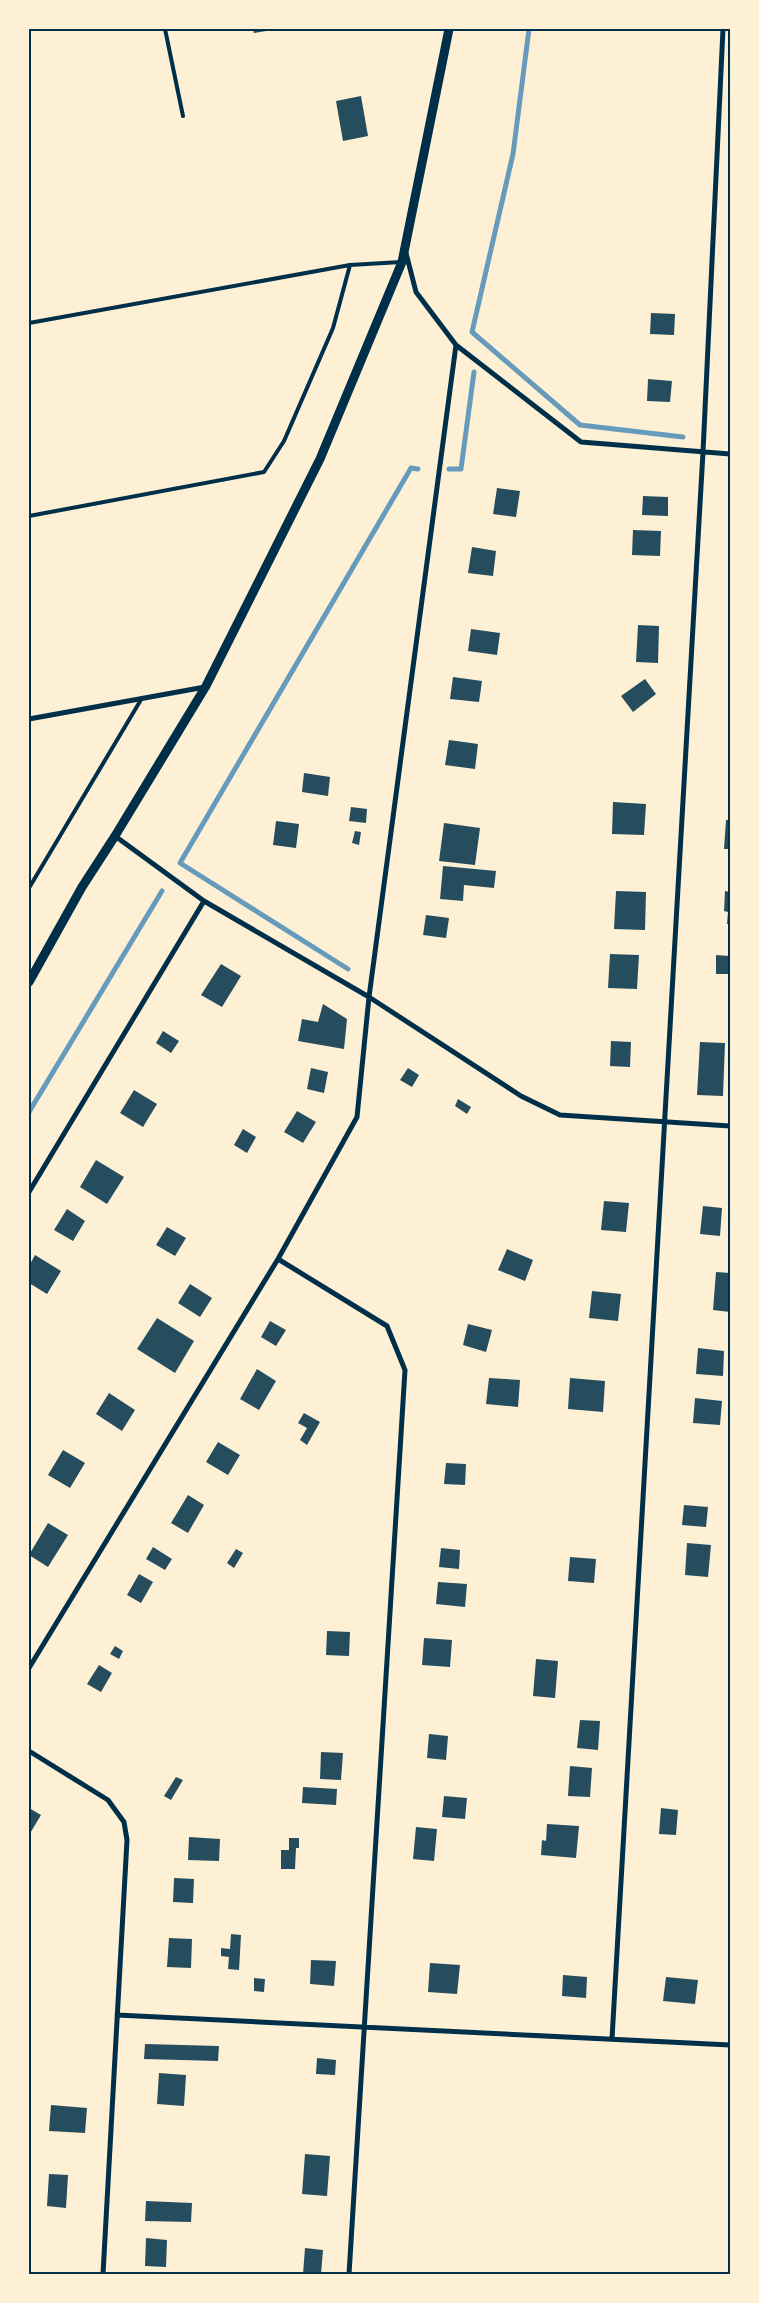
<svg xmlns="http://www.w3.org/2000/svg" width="759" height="2303" font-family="Lora,serif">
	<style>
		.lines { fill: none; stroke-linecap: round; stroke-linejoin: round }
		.stream { stroke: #669bbc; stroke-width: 5 }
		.building { fill: #264d5e }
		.service { stroke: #003049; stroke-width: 4 }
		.minor { stroke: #003049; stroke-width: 5 }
		.tertiary { stroke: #003049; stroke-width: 9 }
		.neatline { fill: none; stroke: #003049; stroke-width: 2 }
	</style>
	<rect width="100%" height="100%" fill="#fdf0d5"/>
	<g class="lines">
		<path class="stream" d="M529,29L513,154L472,332L580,425L683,437
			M449,469H461L474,372
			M348,969L180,863L411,468L418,469
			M29,1112L162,891"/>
	</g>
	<path class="building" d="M253,29H272V30L254,33Z
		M361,96L368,136L343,141L336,101Z
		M651,313L675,314L674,335L650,334Z
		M648,379L672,381L670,402L647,401Z
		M497,488L520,491L516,517L493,514Z
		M643,496L668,497V516L642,515Z
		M633,530L661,531L660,556L632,555Z
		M472,547L496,551L493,576L468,573Z
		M638,625L659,626L658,663L636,662Z
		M471,629L500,633L497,655L468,651Z
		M453,677L482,681L479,702L450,699Z
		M645,679L656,694L633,712L621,696Z
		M449,740L478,744L475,769L445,765Z
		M304,773L330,777L328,796L302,792Z
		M613,802L646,804L644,835L612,834Z
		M351,807L367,809L366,823L349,821Z
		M726,820H730V849H724Z
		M276,821L299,824L296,848L273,845Z
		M444,823L480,828L475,865L439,861Z
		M355,831L361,832L359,845L352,843Z
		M443,866L496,871L494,888L464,885L463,901L440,899Z
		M616,891L646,892L645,930L614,929Z
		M725,891L730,892V924H727L728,912L724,911Z
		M426,915L449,918L446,938L423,935Z
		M610,954L639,955L637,989L608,988Z
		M716,955L730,956V974H716Z
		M221,964L241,976L222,1007L201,995Z
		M323,1004L347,1019L344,1049L298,1041L302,1019L318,1022Z
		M163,1031L179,1041L171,1053L156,1043Z
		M611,1041L631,1042L630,1067L610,1066Z
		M700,1042L725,1043L723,1096L697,1095Z
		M311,1068L328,1072L324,1093L307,1089Z
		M408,1068L419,1075L412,1087L400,1080Z
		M134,1090L157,1104L143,1127L120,1113Z
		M458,1099L471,1107L467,1114L455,1106Z
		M297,1111L316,1122L303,1143L284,1132Z
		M243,1129L256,1137L247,1153L234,1145Z
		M96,1160L124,1177L107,1204L80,1187Z
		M604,1201L629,1203L626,1232L601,1230Z
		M703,1206L722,1208L720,1236L700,1234Z
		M67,1209L85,1221L73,1241L54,1230Z
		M167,1227L186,1238L175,1256L156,1245Z
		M507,1249L533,1260L525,1281L498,1270Z
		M35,1255L61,1271L47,1294L29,1283V1266Z
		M716,1272L730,1273V1312L713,1310Z
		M190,1284L212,1298L200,1317L178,1303Z
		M592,1291L621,1294L618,1321L589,1318Z
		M157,1318L194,1341L175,1373L137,1349Z
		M270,1321L286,1330L276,1346L261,1337Z
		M468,1324L492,1330L486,1352L463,1345Z
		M698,1348L724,1351L723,1376L696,1374Z
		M257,1369L276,1381L259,1410L240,1399Z
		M489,1378L520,1380L518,1407L486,1404Z
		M570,1378L605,1381L603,1412L568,1409Z
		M109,1393L135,1410L122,1431L96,1414Z
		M695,1398L722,1401L720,1425L693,1423Z
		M304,1413L320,1422L307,1445L300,1440L307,1428L298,1423Z
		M218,1442L240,1455L228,1475L206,1462Z
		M63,1450L85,1463L70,1488L48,1475Z
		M446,1463L466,1464L465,1485L444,1484Z
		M188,1495L204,1505L188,1533L171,1523Z
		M684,1505L708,1507L706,1527L682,1525Z
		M48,1523L68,1535L48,1567L29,1555Z
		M687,1543L711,1545L708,1577L685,1575Z
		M153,1547L172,1559L165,1570L146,1559Z
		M441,1548L460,1550L459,1569L439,1567Z
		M236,1549L243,1553L234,1568L227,1563Z
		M570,1557L596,1559L594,1583L568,1581Z
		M139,1574L153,1582L141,1603L127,1595Z
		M438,1582L467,1584L465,1607L436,1604Z
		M327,1631L350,1632L349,1656L326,1655Z
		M424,1638L452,1640L450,1667L422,1665Z
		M115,1646L123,1651L119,1659L110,1654Z
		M536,1659L558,1661L555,1698L533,1696Z
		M99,1665L112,1673L101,1692L87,1684Z
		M580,1720L600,1721L598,1750L577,1748Z
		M429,1734L448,1736L446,1760L427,1758Z
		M321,1752L343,1753L341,1780L320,1779Z
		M570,1766L592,1768L590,1797L568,1796Z
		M176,1777L183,1780L171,1800L164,1796Z
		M303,1787L337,1789L336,1805L302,1803Z
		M444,1796L467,1798L465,1819L442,1817Z
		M29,1808L41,1815L29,1835Z
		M661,1808L678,1810L676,1835L659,1834Z
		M547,1824L579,1826L576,1858L541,1855L542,1840L546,1841Z
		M416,1827L437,1829L434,1861L413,1859Z
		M189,1837L220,1839L219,1861L188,1860Z
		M289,1838H299V1848H296L295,1869H281V1850H289Z
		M174,1878L194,1879L193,1903L173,1902Z
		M231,1934L241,1935L239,1970L228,1969L229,1957L221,1956V1948L230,1949Z
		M169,1938L192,1939L191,1968L167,1967Z
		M311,1960L336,1961L334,1986L310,1984Z
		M430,1963L460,1965L457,1994L428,1992Z
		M563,1975L587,1977L586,1998L562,1996Z
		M666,1977L698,1980L695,2004L663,2001Z
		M254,1978L265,1979L264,1992L254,1991Z
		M145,2044L219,2046L218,2061L144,2059Z
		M317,2058L336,2060L335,2075L316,2074Z
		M159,2073L186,2075L184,2106L157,2104Z
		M51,2105L87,2108L85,2133L49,2131Z
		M305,2154L330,2156L327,2196L302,2194Z
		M49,2174L68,2175L66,2208L47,2206Z
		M146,2201L192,2203L191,2222L145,2221Z
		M146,2238L167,2240L166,2267L145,2266Z
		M305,2248L323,2250L321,2274H303Z"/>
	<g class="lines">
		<path class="service" d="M165,29L183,116
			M29,323L350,265L401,262
			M29,516L264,472L284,441L333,328L350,265
			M29,888L142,698"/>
		<path class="minor" d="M406,253L416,292L456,345L581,442L730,454
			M29,719L205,687
			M115,836L204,901L369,997L521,1096L560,1115L730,1126
			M29,1192L204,901
			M278,1259L387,1326L405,1370L349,2274
			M29,1668L278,1259L357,1117L369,997L456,345
			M29,1751L108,1800L124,1822L127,1840L103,2274
			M117,2015L730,2045
			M612,2039L703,452L723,29"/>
		<path class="tertiary" d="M29,982L82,887L115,836L206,686L320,459L402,262L449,29"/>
	</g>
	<rect width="759" height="2303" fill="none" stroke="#fdf0d5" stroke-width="60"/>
	<rect x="30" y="30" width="699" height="2243" class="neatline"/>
</svg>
